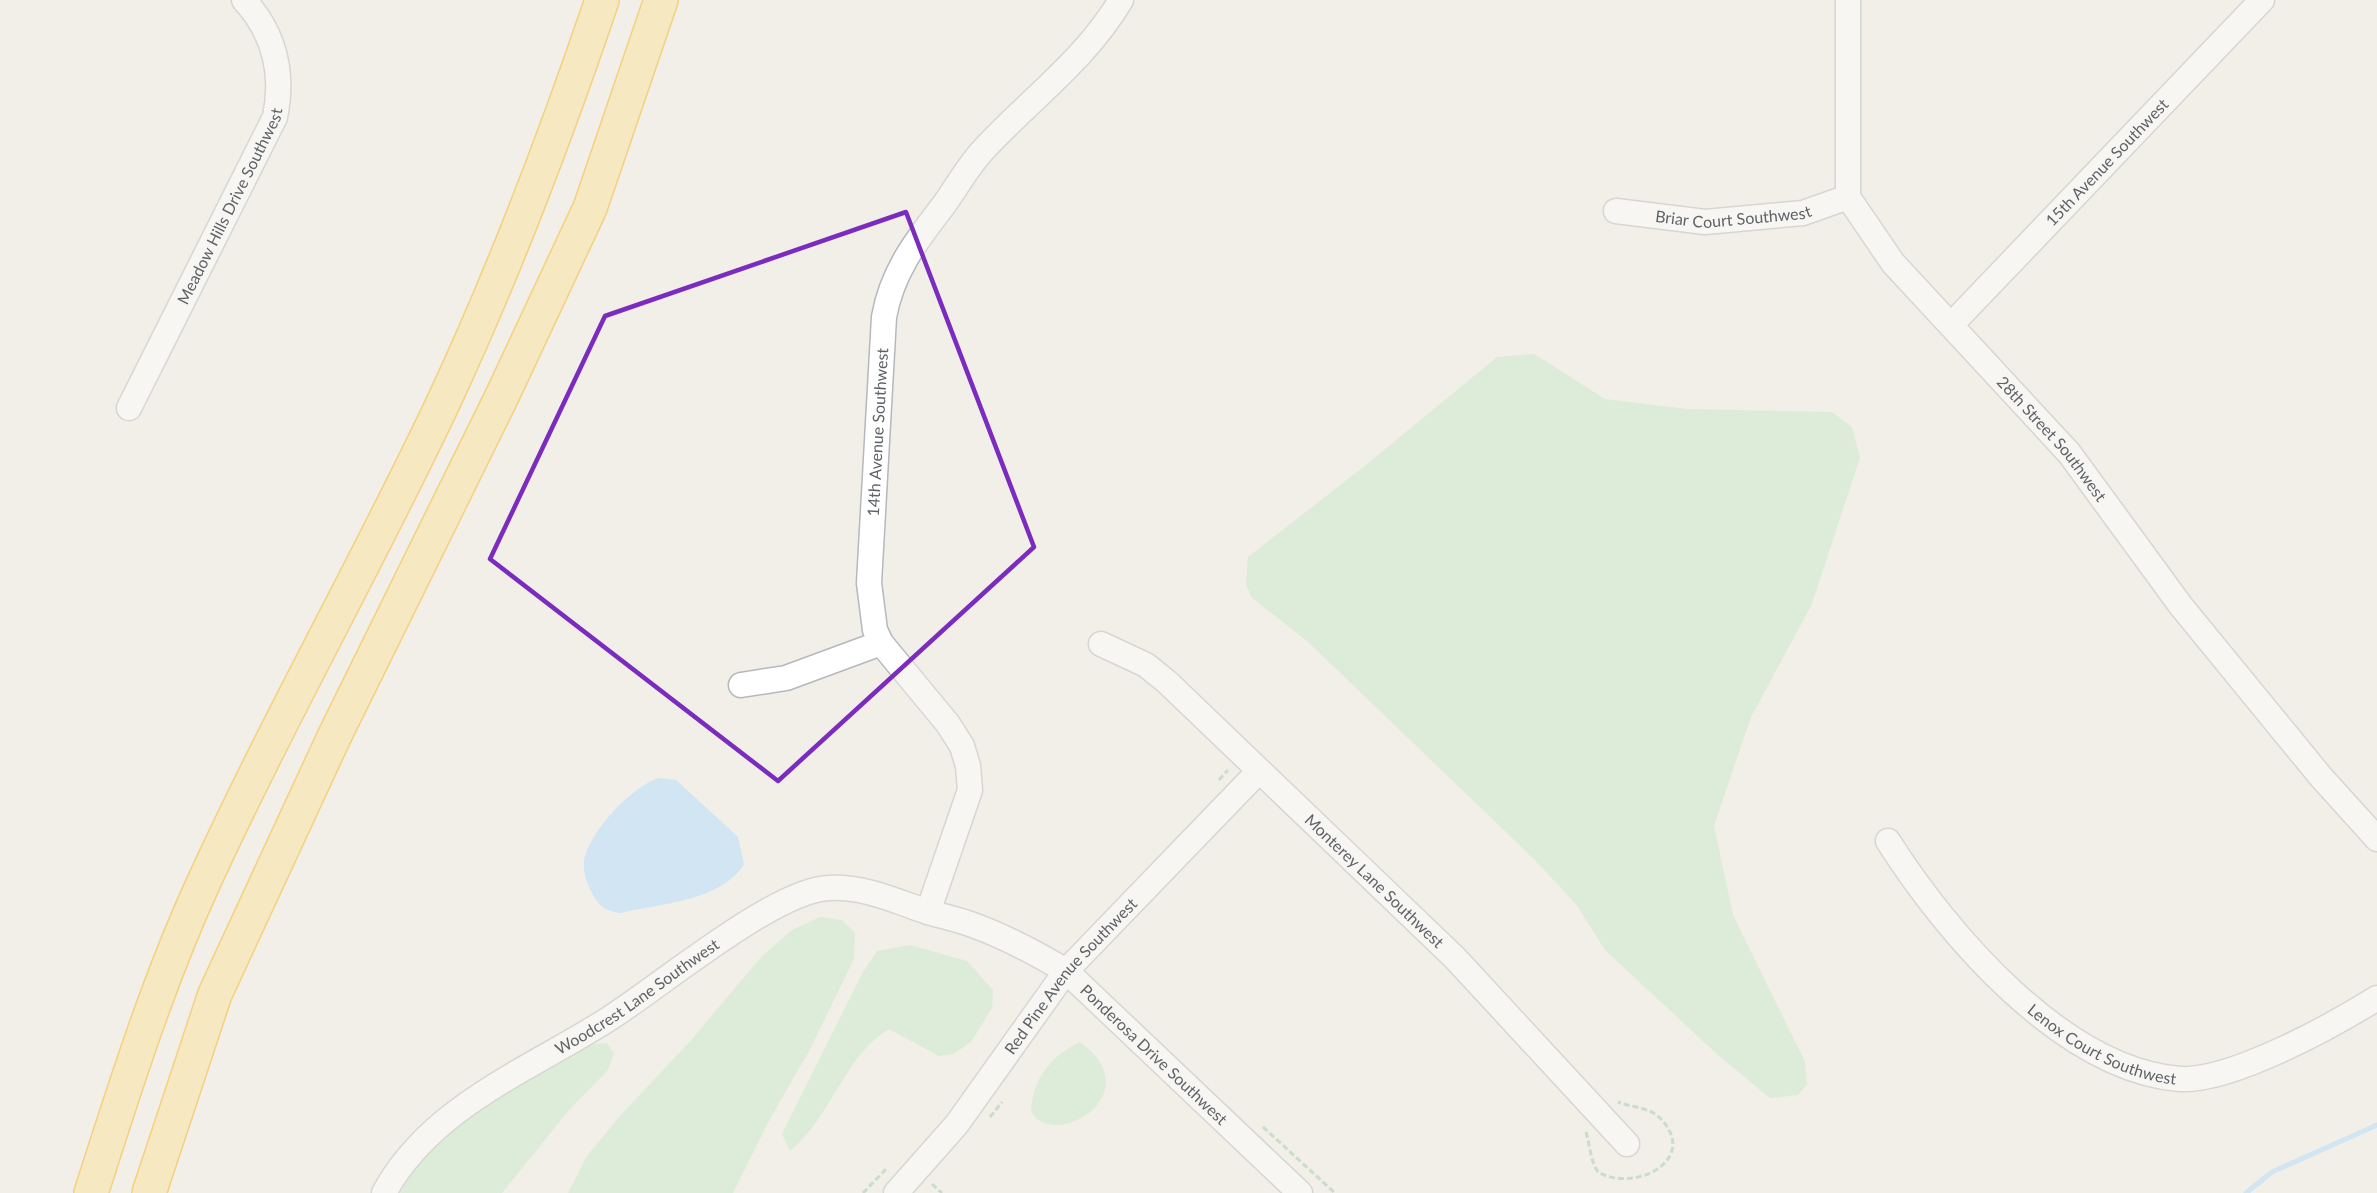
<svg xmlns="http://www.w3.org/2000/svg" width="2377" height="1193" font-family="Lato,sans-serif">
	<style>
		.green { fill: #c5e8c5 }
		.water { fill: #aadaff }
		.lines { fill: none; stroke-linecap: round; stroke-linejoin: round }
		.stream { stroke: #aadaff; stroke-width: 5 }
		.minor-casing { stroke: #b5b8bc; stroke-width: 27 }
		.highway-casing { stroke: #f9ab00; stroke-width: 36 }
		.path { stroke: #9cc7a9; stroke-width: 3; stroke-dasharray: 6 3; stroke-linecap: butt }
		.minor { stroke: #fff; stroke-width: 24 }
		.highway { stroke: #fde293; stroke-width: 33 }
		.marked { fill: none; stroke: #7b2cbf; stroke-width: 4.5; stroke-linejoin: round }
		.labels { text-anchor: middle; stroke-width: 6; stroke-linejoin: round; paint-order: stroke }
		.street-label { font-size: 16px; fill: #5f6368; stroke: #fff }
	</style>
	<rect width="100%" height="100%" fill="#f1efe8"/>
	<path class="green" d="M1534,354L1605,399L1687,409L1832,412L1852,427L1860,458L1811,606L1751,717L1714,826L1733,915L1805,1062L1807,1084L1798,1095L1770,1098L1719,1056L1605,950L1576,904L1534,859L1306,640L1252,598L1246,584L1248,557L1366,465L1497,357Z
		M820,917L842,920L855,933L854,959L809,1051L771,1117L733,1193H568L587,1156L620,1116L693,1038L762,956L792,930Z
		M910,945L967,961L993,990L992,1008L971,1042L953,1054L939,1056L889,1029C845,1054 831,1118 790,1151L782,1134L863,972L877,951Z
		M1080,1042C1144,1088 1073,1140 1040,1121C1037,1119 1033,1114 1031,1111C1033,1078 1051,1056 1080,1042Z
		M607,1043L614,1054L607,1071L569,1110L502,1193H400L414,1168L453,1129L523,1079L588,1045Z"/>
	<path class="water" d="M659,778L676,780L738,837L744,864C722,901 659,904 620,913C605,911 599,906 592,893C587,883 583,873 584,862C588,833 632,786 659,778Z"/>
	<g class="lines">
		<path class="stream" d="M2246,1193L2272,1172L2377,1125"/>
		<g class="minor-casing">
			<g id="minor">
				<path id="s1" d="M1848,0V197L1893,263L2069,453L2181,606L2321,777L2377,839"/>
				<path id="s2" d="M1616,211L1705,222L1803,213L1848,197"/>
				<path id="s3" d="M1952,324L2262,0"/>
				<path id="s4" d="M129,408L275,117C284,73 275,34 244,0"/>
				<path id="s5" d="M1101,644L1146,665L1167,682L1455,958L1627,1144"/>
				<path d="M741,685L786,678L881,643"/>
				<path id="s6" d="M1888,841C1947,934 2063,1070 2180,1079C2231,1082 2334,1025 2377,998"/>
				<path id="s7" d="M928,912L970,790L968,766L962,746L948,724L881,643L875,630L869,583L884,317C892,272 916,241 943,206C957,187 969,164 986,147C1032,98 1086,59 1121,0"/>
				<path id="s8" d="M384,1193C399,1165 421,1141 445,1121C495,1080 554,1054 607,1020C658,988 773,891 828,888C863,886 893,900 925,911C941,916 957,919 973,925C1006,937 1036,953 1066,971L1300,1193"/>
				<path id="s9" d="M896,1193L957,1124L1066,971L1259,771"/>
			</g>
		</g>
		<g class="highway-casing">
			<path id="highway" d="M91,1193C124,1090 157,985 202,886C277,722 367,564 444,401C505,270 556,136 602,0
				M149,1193L215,994L334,737L503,394L590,208L661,0"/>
		</g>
		<path class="path" d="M1219,780L1228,770
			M990,1117L1002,1102
			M1263,1127L1335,1193
			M1586,1132C1590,1145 1590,1160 1598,1172C1633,1193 1700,1161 1661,1119C1650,1107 1633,1108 1618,1102
			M932,1184L942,1193
			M863,1193L888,1167"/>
		<use href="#minor" class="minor"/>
		<use href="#highway" class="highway"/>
	</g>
	<path d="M0 0H2377V1193H0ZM906,212L1034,547L778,781L490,559L605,316Z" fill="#f1efe8" fill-opacity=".55" fill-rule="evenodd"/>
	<path class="marked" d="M906,212L1034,547L778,781L490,559L605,316Z"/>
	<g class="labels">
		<g class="street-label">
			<text dy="6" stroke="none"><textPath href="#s3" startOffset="224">15th Avenue Southwest</textPath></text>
			<text dy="6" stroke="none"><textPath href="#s4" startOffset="226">Meadow Hills Drive Southwest</textPath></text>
			<text dy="6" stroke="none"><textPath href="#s2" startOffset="118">Briar Court Southwest</textPath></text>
			<text dy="6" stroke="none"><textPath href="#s7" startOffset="518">14th Avenue Southwest</textPath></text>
			<text dy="6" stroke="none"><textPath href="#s1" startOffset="514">28th Street Southwest</textPath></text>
			<text dy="6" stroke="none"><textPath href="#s5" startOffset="364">Monterey Lane Southwest</textPath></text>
			<text dy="6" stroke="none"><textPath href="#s9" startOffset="279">Red Pine Avenue Southwest</textPath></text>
			<text dy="6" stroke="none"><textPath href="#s8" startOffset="324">Woodcrest Lane Southwest</textPath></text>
			<text dy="6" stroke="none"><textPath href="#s6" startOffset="302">Lenox Court Southwest</textPath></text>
			<text dy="6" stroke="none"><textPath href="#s8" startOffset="921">Ponderosa Drive Southwest</textPath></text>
		</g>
	</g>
</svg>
